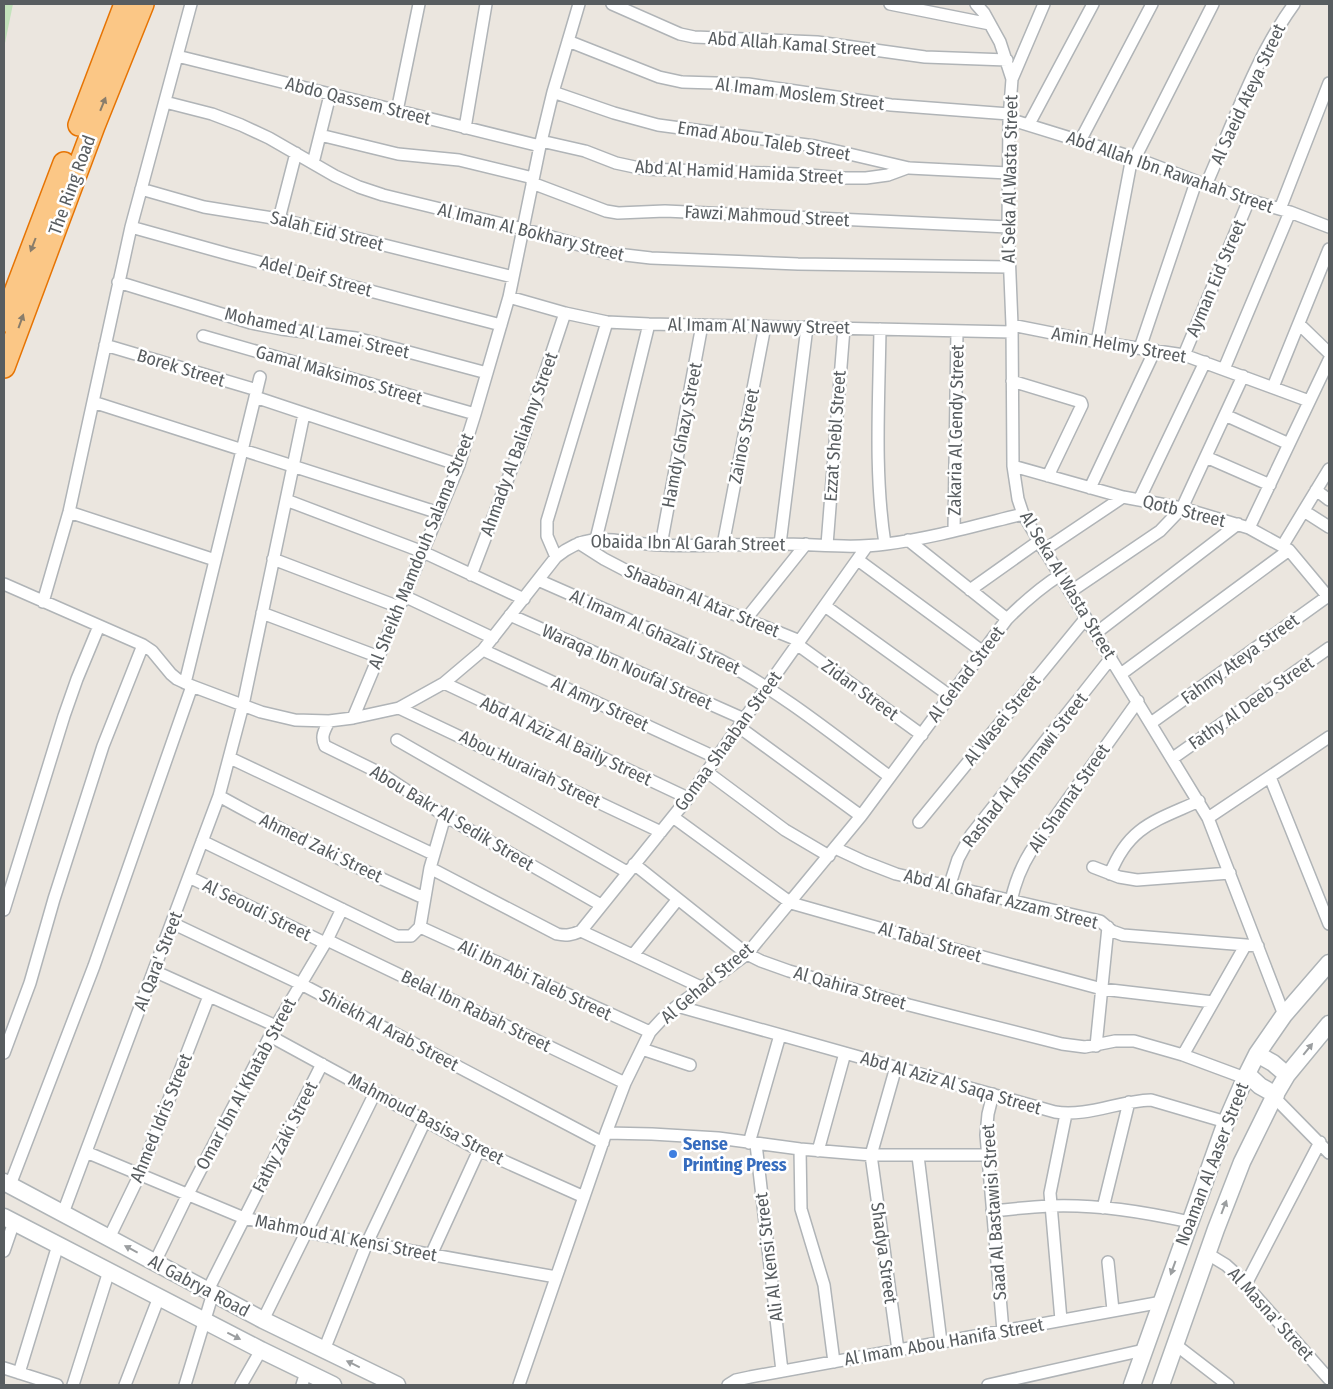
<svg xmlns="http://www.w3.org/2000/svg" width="1333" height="1389" font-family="'Fira Sans Condensed',sans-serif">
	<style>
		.green { fill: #c3e3bb }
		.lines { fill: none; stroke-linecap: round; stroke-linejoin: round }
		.street-casing { stroke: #b0b4b7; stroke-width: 14 }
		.secondary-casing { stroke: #afb4b7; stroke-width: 19 }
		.highway-casing { stroke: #e67404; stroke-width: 24 }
		.street { stroke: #fff; stroke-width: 11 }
		.secondary { stroke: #fff; stroke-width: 16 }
		.highway { stroke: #fbc786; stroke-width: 21 }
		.oneway { fill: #897d6b }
		.oneway2 { fill: #9b9ea0 }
		.shop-dot { fill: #3f7fe0; stroke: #fff; stroke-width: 2 }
		.labels { text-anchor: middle; stroke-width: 5; stroke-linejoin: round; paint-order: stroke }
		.street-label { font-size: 18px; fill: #585d60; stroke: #fff }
		.shop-label { font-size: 18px; font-weight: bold; fill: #366cbe; stroke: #fff; text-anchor: start }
	</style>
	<rect width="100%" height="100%" fill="#ebe6df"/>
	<path class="green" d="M4,4H13L4,48Z"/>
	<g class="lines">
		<g class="street-casing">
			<path id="street" d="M612,4L680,34L694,37L817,42L925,57L1007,60
				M890,4L990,24
				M976,4L984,13L1000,42L1012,79L1009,119L1008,227L1012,325L1013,466L1018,499L1023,514L1039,541L1208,818L1284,1015
				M568,41L659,77L682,82L748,84L891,105L1009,114
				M177,56L540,146
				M1012,79L1044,4
				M553,92L614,113L658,125L815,146L909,168L1008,173
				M165,102L212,114L241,125L269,138L335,176L359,187L383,195L523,229L608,253L651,258L798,264L1009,267
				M397,111L419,4
				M1009,119L1135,158L1206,185L1249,200L1290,212L1329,227
				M1029,124L1093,4
				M465,128L486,4
				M320,135L398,154L459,160L533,178
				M541,141L585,151L616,163L644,169L798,174L843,178H866L888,175L907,168
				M1080,141L1152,4
				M1135,158L1213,4
				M313,163L330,95
				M532,183L606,211L618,213L665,211L1008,227
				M1206,185C1232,126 1256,56 1294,4
				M141,189L204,207L279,219L513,277
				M1280,209L1329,83
				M279,219L296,153
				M131,227L228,254L501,325
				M118,282L251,323L281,329L356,338L487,373
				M509,297L565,313L607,322L649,324L1012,332
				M1299,324L1329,353
				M1012,325L1097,342L1184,355L1309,401
				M880,329C879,401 874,473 885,544
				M203,336L475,414
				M1097,342L1132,157
				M105,345L257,390
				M1140,348L1196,182
				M1184,355L1249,200
				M1224,369L1290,212
				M1012,381L1081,402L1082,405L1048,476
				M1273,387L1329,249
				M255,397L459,465
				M93,402L439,513
				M1225,415L1289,444
				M1206,457L1270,485
				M1013,466L1123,497L1182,508L1249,528L1289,550L1329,598
				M1090,488L1155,350
				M1316,490L1329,500
				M286,500L423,552L524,599
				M1139,500L1205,362
				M1304,511L1329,527
				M69,512L215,560
				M1249,528L1329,360
				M954,530L957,331
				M596,539L649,324
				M908,540L1007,619
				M579,543L604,559L627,571L800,641
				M780,544L807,327
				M661,545L702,325
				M723,545L765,326
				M827,545L844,328
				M1283,545L1329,469
				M1044,550L1123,497
				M556,557L547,536V521L607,322
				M273,559L399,607
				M858,560L983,652
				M471,575L522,442L565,313
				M538,580L720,660C781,692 835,736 890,777
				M4,584L143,645L152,651L171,674L177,679L192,686L261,712L295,720L329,721L353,718L399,708L444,683L483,650L556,557C593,527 618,544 661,545C700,547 740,544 779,544C814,544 851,549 886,544C932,538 978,525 1023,514
				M970,590L1039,541
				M1070,592L1160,531L1182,508L1243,376
				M404,596L493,638
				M43,602L69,512L131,227L191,4
				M825,606L950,696
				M262,613L379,657
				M510,615L744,719
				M746,619L806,544
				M1096,633L1238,524
				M798,645L922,735
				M483,650L717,758
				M1121,674L1289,550
				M185,683L260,377
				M444,683L688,798
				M399,708L661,832
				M353,718L459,465L475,414L509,297L540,146L553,92L579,4
				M329,721C325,730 320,736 325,746L382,774L445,816L601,905
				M1151,723L1328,596
				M739,727L861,816
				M397,740L627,872
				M230,758L433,854
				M1173,758L1329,648
				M707,772L785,830L829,856
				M1270,777L1329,924
				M219,796C286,833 354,867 424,898
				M673,817L791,903L946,947L1102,989L1213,1002
				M1208,818L1329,737
				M919,822L1086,618
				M202,841L397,936H411L420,927
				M835,848L865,862L896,874L1100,921L1112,931L1123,935L1258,946
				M634,864L747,954L761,961L789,971L909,1005L1062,1044L1085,1047L1115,1041H1134L1183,1055L1245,1078
				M1093,867L1119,877L1137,880L1230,873
				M430,868L557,934C566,936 572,935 581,931L688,798L867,546
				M1110,874C1129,826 1155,821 1199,801
				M189,877L325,943
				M949,887L958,859L971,835L1111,658
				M1011,901C1015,882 1021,867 1031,851L1138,701
				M4,910L64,716L77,679L99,626
				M172,923L301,984L603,1143
				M420,927L650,1032
				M420,927L430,868L445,816
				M581,931L703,988
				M327,940L625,1083
				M633,955L678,899
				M154,971L276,1026
				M677,1006L1055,1112C1088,1117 1118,1101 1151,1100L1226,1122
				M270,1036L479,1150L584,1197
				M1096,1046L1108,927
				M642,1049L690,1065
				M4,1053L30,983L54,899L103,746L143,645
				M1183,1055L1245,946
				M896,1067L871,1155L898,1350
				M993,1094L988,1114L986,1135L1003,1331
				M1274,1097L1329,1153
				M606,1133L652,1134L718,1138L800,1149L871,1155H987
				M749,1143L780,1035
				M756,1144L782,1371
				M800,1149L801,1209L824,1285L834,1362
				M818,1151L845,1053
				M86,1152L244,1218L306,1232L556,1277
				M918,1156L941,1342
				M10,1185L94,966L192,686
				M1103,1208L1129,1102
				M992,1211C1011,1209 1030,1207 1049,1206C1097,1204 1144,1212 1190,1222
				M63,1213L219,796L243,705L304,414
				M109,1238L140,1174L209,996
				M4,1251L14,1222
				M1208,1254L1226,1265L1236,1274L1329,1379
				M431,1255L479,1150
				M155,1262L188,1194L270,1036L327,940L342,909
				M1108,1262L1113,1310
				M1246,1284L1320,1142
				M208,1290L322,1064
				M263,1320L375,1093
				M1061,1320L1050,1193L1066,1114
				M1176,1345L1228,1385
				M324,1350L367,1243L425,1121
				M4,1368L57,1385
				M19,1373L58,1245
				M73,1385L109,1271
				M125,1385L159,1297
				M185,1385L213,1293
				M241,1385L261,1350
				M302,1385L306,1372
				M519,1385L606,1133L625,1083L650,1032L662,1019L677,1006L747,954L861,816L1007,619C1024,602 1040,588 1060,575
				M728,1385L736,1380L750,1377L1162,1302
				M988,1385L1144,1350"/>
		</g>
		<g class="secondary-casing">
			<path id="secondary" d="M1257,1054L1273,1063L1287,1075
				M1247,1074L1260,1086L1276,1095
				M4,1182L263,1320L397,1385
				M4,1217L261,1350L333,1385
				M1132,1385L1226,1122L1247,1074L1257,1054L1284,1015L1329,963
				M1161,1385L1216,1229L1242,1162L1274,1097L1287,1075L1329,1024"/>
		</g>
		<g class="highway-casing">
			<path id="highway" d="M79,125L125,4
				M4,321L64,163
				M4,367L94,126L143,4"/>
		</g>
		<use href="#street" class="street"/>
		<use href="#secondary" class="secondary"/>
		<use href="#highway" class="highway"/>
	</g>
	<defs><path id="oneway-solid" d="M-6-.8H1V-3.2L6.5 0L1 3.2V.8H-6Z" transform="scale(1.25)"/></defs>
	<g class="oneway">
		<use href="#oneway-solid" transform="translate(103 104) rotate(-68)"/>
		<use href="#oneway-solid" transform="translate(33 245) rotate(111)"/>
		<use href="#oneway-solid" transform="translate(21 321) rotate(-70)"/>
	</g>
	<g class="oneway2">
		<use href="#oneway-solid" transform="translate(1308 1049) rotate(-51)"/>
		<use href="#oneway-solid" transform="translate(1224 1207) rotate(-69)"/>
		<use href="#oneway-solid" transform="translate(131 1249) rotate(-152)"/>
		<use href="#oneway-solid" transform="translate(1173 1268) rotate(110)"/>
		<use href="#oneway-solid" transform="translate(234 1336) rotate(27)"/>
		<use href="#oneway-solid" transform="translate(353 1364) rotate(-154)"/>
	</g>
	<circle class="shop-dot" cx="673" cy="1154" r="5"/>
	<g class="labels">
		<g class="street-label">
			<text transform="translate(792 44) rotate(4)" y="6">Abd Allah Kamal Street</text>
			<text transform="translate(800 94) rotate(7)" y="6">Al Imam Moslem Street</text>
			<text transform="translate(1248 94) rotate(-65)" y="6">Al Saeid Ateya Street</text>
			<text transform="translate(358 101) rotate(14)" y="6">Abdo Qassem Street</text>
			<text transform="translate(764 141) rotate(9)" y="6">Emad Abou Taleb Street</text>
			<text transform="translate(739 172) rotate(3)" y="6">Abd Al Hamid Hamida Street</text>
			<text transform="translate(1170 172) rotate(19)" y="6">Abd Allah Ibn Rawahah Street</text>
			<text transform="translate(1010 179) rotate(-89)" y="6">Al Seka Al Wasta Street</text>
			<text transform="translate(72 185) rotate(-70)" y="6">The Ring Road</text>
			<text transform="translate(767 216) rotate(3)" y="6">Fawzi Mahmoud Street</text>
			<text transform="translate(327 231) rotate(14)" y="6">Salah Eid Street</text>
			<text transform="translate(531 232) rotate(14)" y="6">Al Imam Al Bokhary Street</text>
			<text transform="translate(316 276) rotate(15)" y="6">Adel Deif Street</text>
			<text transform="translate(1216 278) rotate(-67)" y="6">Ayman Eid Street</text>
			<text transform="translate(759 326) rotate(1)" y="6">Al Imam Al Nawwy Street</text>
			<text transform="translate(317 333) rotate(12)" y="6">Mohamed Al Lamei Street</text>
			<text transform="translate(1119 345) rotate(10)" y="6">Amin Helmy Street</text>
			<text transform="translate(181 368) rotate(17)" y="6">Borek Street</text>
			<text transform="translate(339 375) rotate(16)" y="6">Gamal Maksimos Street</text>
			<text transform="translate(956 430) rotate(-89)" y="6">Zakaria Al Gendy Street</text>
			<text transform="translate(682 435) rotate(-79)" y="6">Hamdy Ghazy Street</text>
			<text transform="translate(744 436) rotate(-79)" y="6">Zainos Street</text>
			<text transform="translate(835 436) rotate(-86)" y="6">Ezzat Shebl Street</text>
			<text transform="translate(519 444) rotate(-70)" y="6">Ahmady Al Baliahny Street</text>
			<text transform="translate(1184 511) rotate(14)" y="6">Qotb Street</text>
			<text transform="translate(688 543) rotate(1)" y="6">Obaida Ibn Al Garah Street</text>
			<text transform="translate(421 551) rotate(-68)" y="6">Al Sheikh Mamdouh Salama Street</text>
			<text transform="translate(1068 585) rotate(59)" y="6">Al Seka Al Wasta Street</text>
			<text transform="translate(702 601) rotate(22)" y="6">Shaaban Al Atar Street</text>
			<text transform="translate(655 632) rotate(24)" y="6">Al Imam Al Ghazali Street</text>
			<text transform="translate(1240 659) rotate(-36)" y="6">Fahmy Ateya Street</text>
			<text transform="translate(627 667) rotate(24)" y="6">Waraqa Ibn Noufal Street</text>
			<text transform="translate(966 674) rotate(-53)" y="6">Al Gehad Street</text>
			<text transform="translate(860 690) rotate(36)" y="6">Zidan Street</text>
			<text transform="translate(1251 703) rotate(-35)" y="6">Fathy Al Deeb Street</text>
			<text transform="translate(600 704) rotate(25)" y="6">Al Amry Street</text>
			<text transform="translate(1002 720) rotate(-51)" y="6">Al Wasei Street</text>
			<text transform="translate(566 741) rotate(25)" y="6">Abd Al Aziz Al Baily Street</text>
			<text transform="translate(728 741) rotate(-54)" y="6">Gomaa Shaaban Street</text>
			<text transform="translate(530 769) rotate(26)" y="6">Abou Hurairah Street</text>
			<text transform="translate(1025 770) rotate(-52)" y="6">Rashad Al Ashmawi Street</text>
			<text transform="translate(1069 798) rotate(-55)" y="6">Ali Shamat Street</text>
			<text transform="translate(452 818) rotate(31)" y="6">Abou Bakr Al Sedik Street</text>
			<text transform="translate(321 848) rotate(26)" y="6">Ahmed Zaki Street</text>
			<text transform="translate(1001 899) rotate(14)" y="6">Abd Al Ghafar Azzam Street</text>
			<text transform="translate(257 910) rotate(26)" y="6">Al Seoudi Street</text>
			<text transform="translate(930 942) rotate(16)" y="6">Al Tabal Street</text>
			<text transform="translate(158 961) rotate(-69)" y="6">Al Qara' Street</text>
			<text transform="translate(535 980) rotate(25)" y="6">Ali Ibn Abi Taleb Street</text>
			<text transform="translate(707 983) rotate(-40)" y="6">Al Gehad Street</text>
			<text transform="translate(850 988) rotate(16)" y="6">Al Qahira Street</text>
			<text transform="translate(476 1011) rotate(26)" y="6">Belal Ibn Rabah Street</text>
			<text transform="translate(389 1030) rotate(28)" y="6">Shiekh Al Arab Street</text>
			<text transform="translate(951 1083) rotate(16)" y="6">Abd Al Aziz Al Saqa Street</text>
			<text transform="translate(246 1084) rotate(-62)" y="6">Omar Ibn Al Khatab Street</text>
			<text transform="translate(161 1118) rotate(-68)" y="6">Ahmed Idris Street</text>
			<text transform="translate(426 1119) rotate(28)" y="6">Mahmoud Basisa Street</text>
			<text transform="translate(285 1137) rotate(-63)" y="6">Fathy Zaki Street</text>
			<text transform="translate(1212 1164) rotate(-69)" y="6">Noaman Al Aaser Street</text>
			<text transform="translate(994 1212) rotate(-94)" y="6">Saad Al Bastawisi Street</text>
			<text transform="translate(346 1238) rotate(11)" y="6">Mahmoud Al Kensi Street</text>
			<text transform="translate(884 1253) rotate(82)" y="6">Shadya Street</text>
			<text transform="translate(769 1257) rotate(-97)" y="6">Ali Al Kensi Street</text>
			<text transform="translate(199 1286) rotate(28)" y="6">Al Gabrya Road</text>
			<text transform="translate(1271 1314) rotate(48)" y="6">Al Masna' Street</text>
			<text transform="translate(944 1342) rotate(-10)" y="6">Al Imam Abou Hanifa Street</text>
		</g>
		<g class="shop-label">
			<text x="683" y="1150">Sense<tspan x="683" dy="21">Printing Press</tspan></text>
		</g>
	</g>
	<rect width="1333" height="1389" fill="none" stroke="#585d60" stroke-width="10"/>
</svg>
